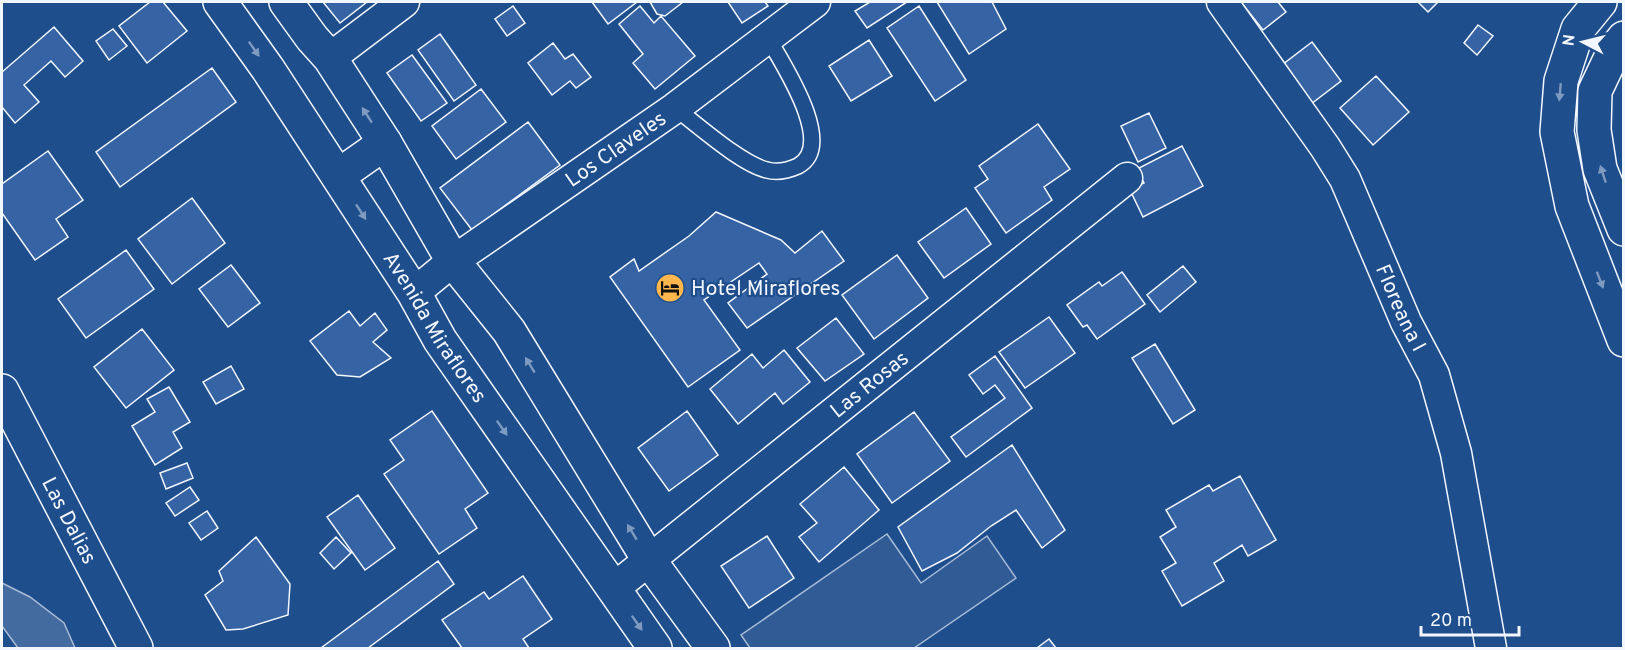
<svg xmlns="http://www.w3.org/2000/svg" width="1625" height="650" font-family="Overpass,sans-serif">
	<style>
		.built { fill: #305b95; stroke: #a8bbd7; stroke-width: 1.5 }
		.water { fill: #446ba0; stroke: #a8bbd7; stroke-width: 1.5 }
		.building { fill: #3563a3; stroke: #f2f6ff; stroke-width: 1.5 }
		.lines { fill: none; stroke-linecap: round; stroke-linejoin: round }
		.service-casing { stroke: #f2f6ff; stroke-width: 18 }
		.minor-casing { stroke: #f2f6ff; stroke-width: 33 }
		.tertiary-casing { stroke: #f2f6ff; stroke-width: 36 }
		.secondary-casing { stroke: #f2f6ff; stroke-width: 36 }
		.primary-casing { stroke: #f2f6ff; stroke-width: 36 }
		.service { stroke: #1f4e8c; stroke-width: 15 }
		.minor { stroke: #1f4e8c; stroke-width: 30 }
		.tertiary { stroke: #1f4e8c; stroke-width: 33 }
		.secondary { stroke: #1f4e8c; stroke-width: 33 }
		.primary { stroke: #1f4e8c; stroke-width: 33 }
		.oneway { fill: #7e9ac0 }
		.labels { text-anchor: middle; stroke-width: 4.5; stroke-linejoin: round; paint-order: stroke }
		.street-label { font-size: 21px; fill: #f2f6ff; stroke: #1f4e8c }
		.poi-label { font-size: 21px; fill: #f2f6ff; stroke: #1f4e8c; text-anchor: start }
	</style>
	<rect width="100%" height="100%" fill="#1f4e8c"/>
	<path class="built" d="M887,534L921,583L987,536L1016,578L914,648H750L741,635Z"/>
	<path class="water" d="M2,583L30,597L64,623L75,648H18L2,626Z"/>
	<path class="building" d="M150,2H163L187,31L147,63L119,26Z
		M323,2H367L340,23Z
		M592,2H637L608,24Z
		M650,2H683L665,16L657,14Z
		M728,2H765L768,6L742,23Z
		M870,2H907L867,28L855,11Z
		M937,2H992L1006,29L969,54Z
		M1241,2H1278L1286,12L1263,30Z
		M1418,2H1438L1428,12Z
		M513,6L525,23L507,36L495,19Z
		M640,6L654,23L661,16L695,56L655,89L633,63L643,54L619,24Z
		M919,6L966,80L935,101L887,28Z
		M1478,25L1493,36L1477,55L1464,43Z
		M54,27L83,61L65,77L51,61L24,85L39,102L15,123L2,107V72Z
		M113,29L127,46L109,60L96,41Z
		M440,34L476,85L454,101L418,50Z
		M869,40L892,76L851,101L829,66Z
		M1312,42L1341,81L1311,104L1282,65Z
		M553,43L565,59L573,54L591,77L576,88L570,81L552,95L528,63Z
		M412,55L447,103L421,121L387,73Z
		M212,68L236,102L120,187L96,152Z
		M1376,76L1409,112L1373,145L1340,108Z
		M481,89L506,122L456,159L432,126Z
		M1149,113L1166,148L1138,162L1121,126Z
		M528,122L560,165L472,230L440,188Z
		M1038,124L1070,169L1044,187L1052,200L1006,233L975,188L988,179L979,166Z
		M1182,146L1203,186L1143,217L1130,190L1144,183L1137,169Z
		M48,151L83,200L56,219L68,237L35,260L2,213V184Z
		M192,198L225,243L172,284L138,239Z
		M966,208L991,244L944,278L918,242Z
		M716,212L781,240L795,253L822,231L844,261L747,328L728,303L767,274L759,263L704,300L740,350L688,387L610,277L634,259L639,271L689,236Z
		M126,250L154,289L86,338L58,299Z
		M897,255L928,298L874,339L842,295Z
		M231,265L260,303L228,327L199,289Z
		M1183,266L1196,282L1160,312L1147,295Z
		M1122,272L1145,304L1097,339L1087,325L1083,327L1067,305L1099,282L1102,286Z
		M349,311L360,326L375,313L387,330L373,342L391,358L360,377L337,375L310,341Z
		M1049,317L1075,353L1025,388L999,352Z
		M836,318L864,354L825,381L797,348Z
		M142,329L174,370L126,408L94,367Z
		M1155,344L1195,410L1173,424L1132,358Z
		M784,350L810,382L783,404L775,393L738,424L710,389L752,354L763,368Z
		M995,356L1032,408L966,457L951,437L1005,398L995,385L983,394L969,375Z
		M231,366L244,389L216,404L203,382Z
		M169,387L190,422L173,432L182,448L155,465L132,426L155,412L147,399Z
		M432,411L488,493L465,509L477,528L439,554L384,474L404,460L390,440Z
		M687,411L718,455L669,491L638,448Z
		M914,412L950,461L892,503L857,454Z
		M1012,445L1065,530L1042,548L1016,510L991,526L957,553L922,571L898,527Z
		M187,463L193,478L166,489L160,473Z
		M844,467L879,510L819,562L799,537L817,523L800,504Z
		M1240,476L1276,540L1248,556L1242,545L1214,563L1224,581L1182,606L1162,571L1176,563L1160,537L1176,527L1166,510L1209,485L1213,491Z
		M190,487L199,500L175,516L166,503Z
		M358,495L395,548L365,570L327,517Z
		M207,511L218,528L201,540L189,523Z
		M767,536L794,578L749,608L721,566Z
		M256,537L290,584L288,615L243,629L226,630L205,595L223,581L219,571Z
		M336,537L351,553L334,569L320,553Z
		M438,561L454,584L368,648H321Z
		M523,576L552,619L523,639L529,648H462L442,620L484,592L489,599Z
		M1049,639L1056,648H1037Z"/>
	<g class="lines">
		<g class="service-casing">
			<path id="service" d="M675,108C698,125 741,164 767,170C777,173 789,170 798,166C837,145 782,63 768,38"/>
		</g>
		<g class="minor-casing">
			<g id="minor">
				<path id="s1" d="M1222,2L1325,147L1345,179L1406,322L1434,375L1456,453L1491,648"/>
				<path d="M330,58L404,2"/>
				<path id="s2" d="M414,293L453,261L675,108L815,2"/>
				<path id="s3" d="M613,589L1127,178"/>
			</g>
		</g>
		<g class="tertiary-casing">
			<g id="tertiary">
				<path id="s4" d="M2,391L136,648"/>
			</g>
		</g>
		<g class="secondary-casing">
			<g id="secondary">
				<path id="s5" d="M220,2L268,69L414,293L440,340L655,648"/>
				<path d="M286,2L312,38L330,58L385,143L453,261L509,331L649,560L713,648"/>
				<path d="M338,176L385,143"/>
			</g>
		</g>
		<g class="primary-casing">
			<path id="primary" d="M1600,2L1578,29L1561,81L1557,132L1572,206L1624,340
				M1624,38L1614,51L1595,91L1594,130L1600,169L1624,229"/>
		</g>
		<use href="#service" class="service"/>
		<use href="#minor" class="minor"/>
		<use href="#tertiary" class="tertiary"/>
		<use href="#secondary" class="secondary"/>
		<use href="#primary" class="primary"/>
	</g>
	<defs><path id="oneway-solid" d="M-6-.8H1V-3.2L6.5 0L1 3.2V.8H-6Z" transform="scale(1.5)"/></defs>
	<g class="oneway">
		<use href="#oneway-solid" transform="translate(254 49) rotate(55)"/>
		<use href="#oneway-solid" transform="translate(1560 92) rotate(95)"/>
		<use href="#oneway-solid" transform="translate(367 115) rotate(-123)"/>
		<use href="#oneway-solid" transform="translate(1603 174) rotate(-108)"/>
		<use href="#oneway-solid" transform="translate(361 212) rotate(57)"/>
		<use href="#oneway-solid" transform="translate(1600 280) rotate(69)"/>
		<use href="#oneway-solid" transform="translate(530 365) rotate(-121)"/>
		<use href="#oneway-solid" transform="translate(502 428) rotate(55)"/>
		<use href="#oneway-solid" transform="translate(632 532) rotate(-121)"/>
		<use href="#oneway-solid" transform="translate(637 623) rotate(55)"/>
	</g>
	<defs>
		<g id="hotel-disc" transform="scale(1.5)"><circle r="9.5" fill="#ffb74d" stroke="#1f4e8c"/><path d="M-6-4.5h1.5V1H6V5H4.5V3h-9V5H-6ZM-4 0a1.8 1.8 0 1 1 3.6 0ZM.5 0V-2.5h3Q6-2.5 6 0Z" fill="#111"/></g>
	</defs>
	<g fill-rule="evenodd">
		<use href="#hotel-disc" x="670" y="288"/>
	</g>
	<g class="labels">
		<g class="street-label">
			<text dy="7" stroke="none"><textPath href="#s2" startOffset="248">Los Claveles</textPath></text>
			<text dy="7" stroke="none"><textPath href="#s1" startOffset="356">Floreana I</textPath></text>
			<text dy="7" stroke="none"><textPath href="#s5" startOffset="390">Avenida Miraflores</textPath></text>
			<text dy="7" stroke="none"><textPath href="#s3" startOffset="328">Las Rosas</textPath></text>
			<text dy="7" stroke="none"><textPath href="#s4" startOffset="146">Las Dalias</textPath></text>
		</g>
		<g class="poi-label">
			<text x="691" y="295">Hotel Miraflores</text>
		</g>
	</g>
	<rect width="1625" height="650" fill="none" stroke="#f2f6ff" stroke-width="6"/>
	<g transform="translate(1583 42) rotate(277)" stroke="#1f4e8c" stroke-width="4.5" paint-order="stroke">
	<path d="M0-4.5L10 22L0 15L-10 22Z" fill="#f2f6ff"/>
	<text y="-9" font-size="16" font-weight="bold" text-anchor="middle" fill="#f2f6ff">N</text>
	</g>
	<path d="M1421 626v9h98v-9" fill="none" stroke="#f2f6ff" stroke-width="3"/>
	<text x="1430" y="626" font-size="18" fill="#f2f6ff" stroke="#1f4e8c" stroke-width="4.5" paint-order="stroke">20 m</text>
</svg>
